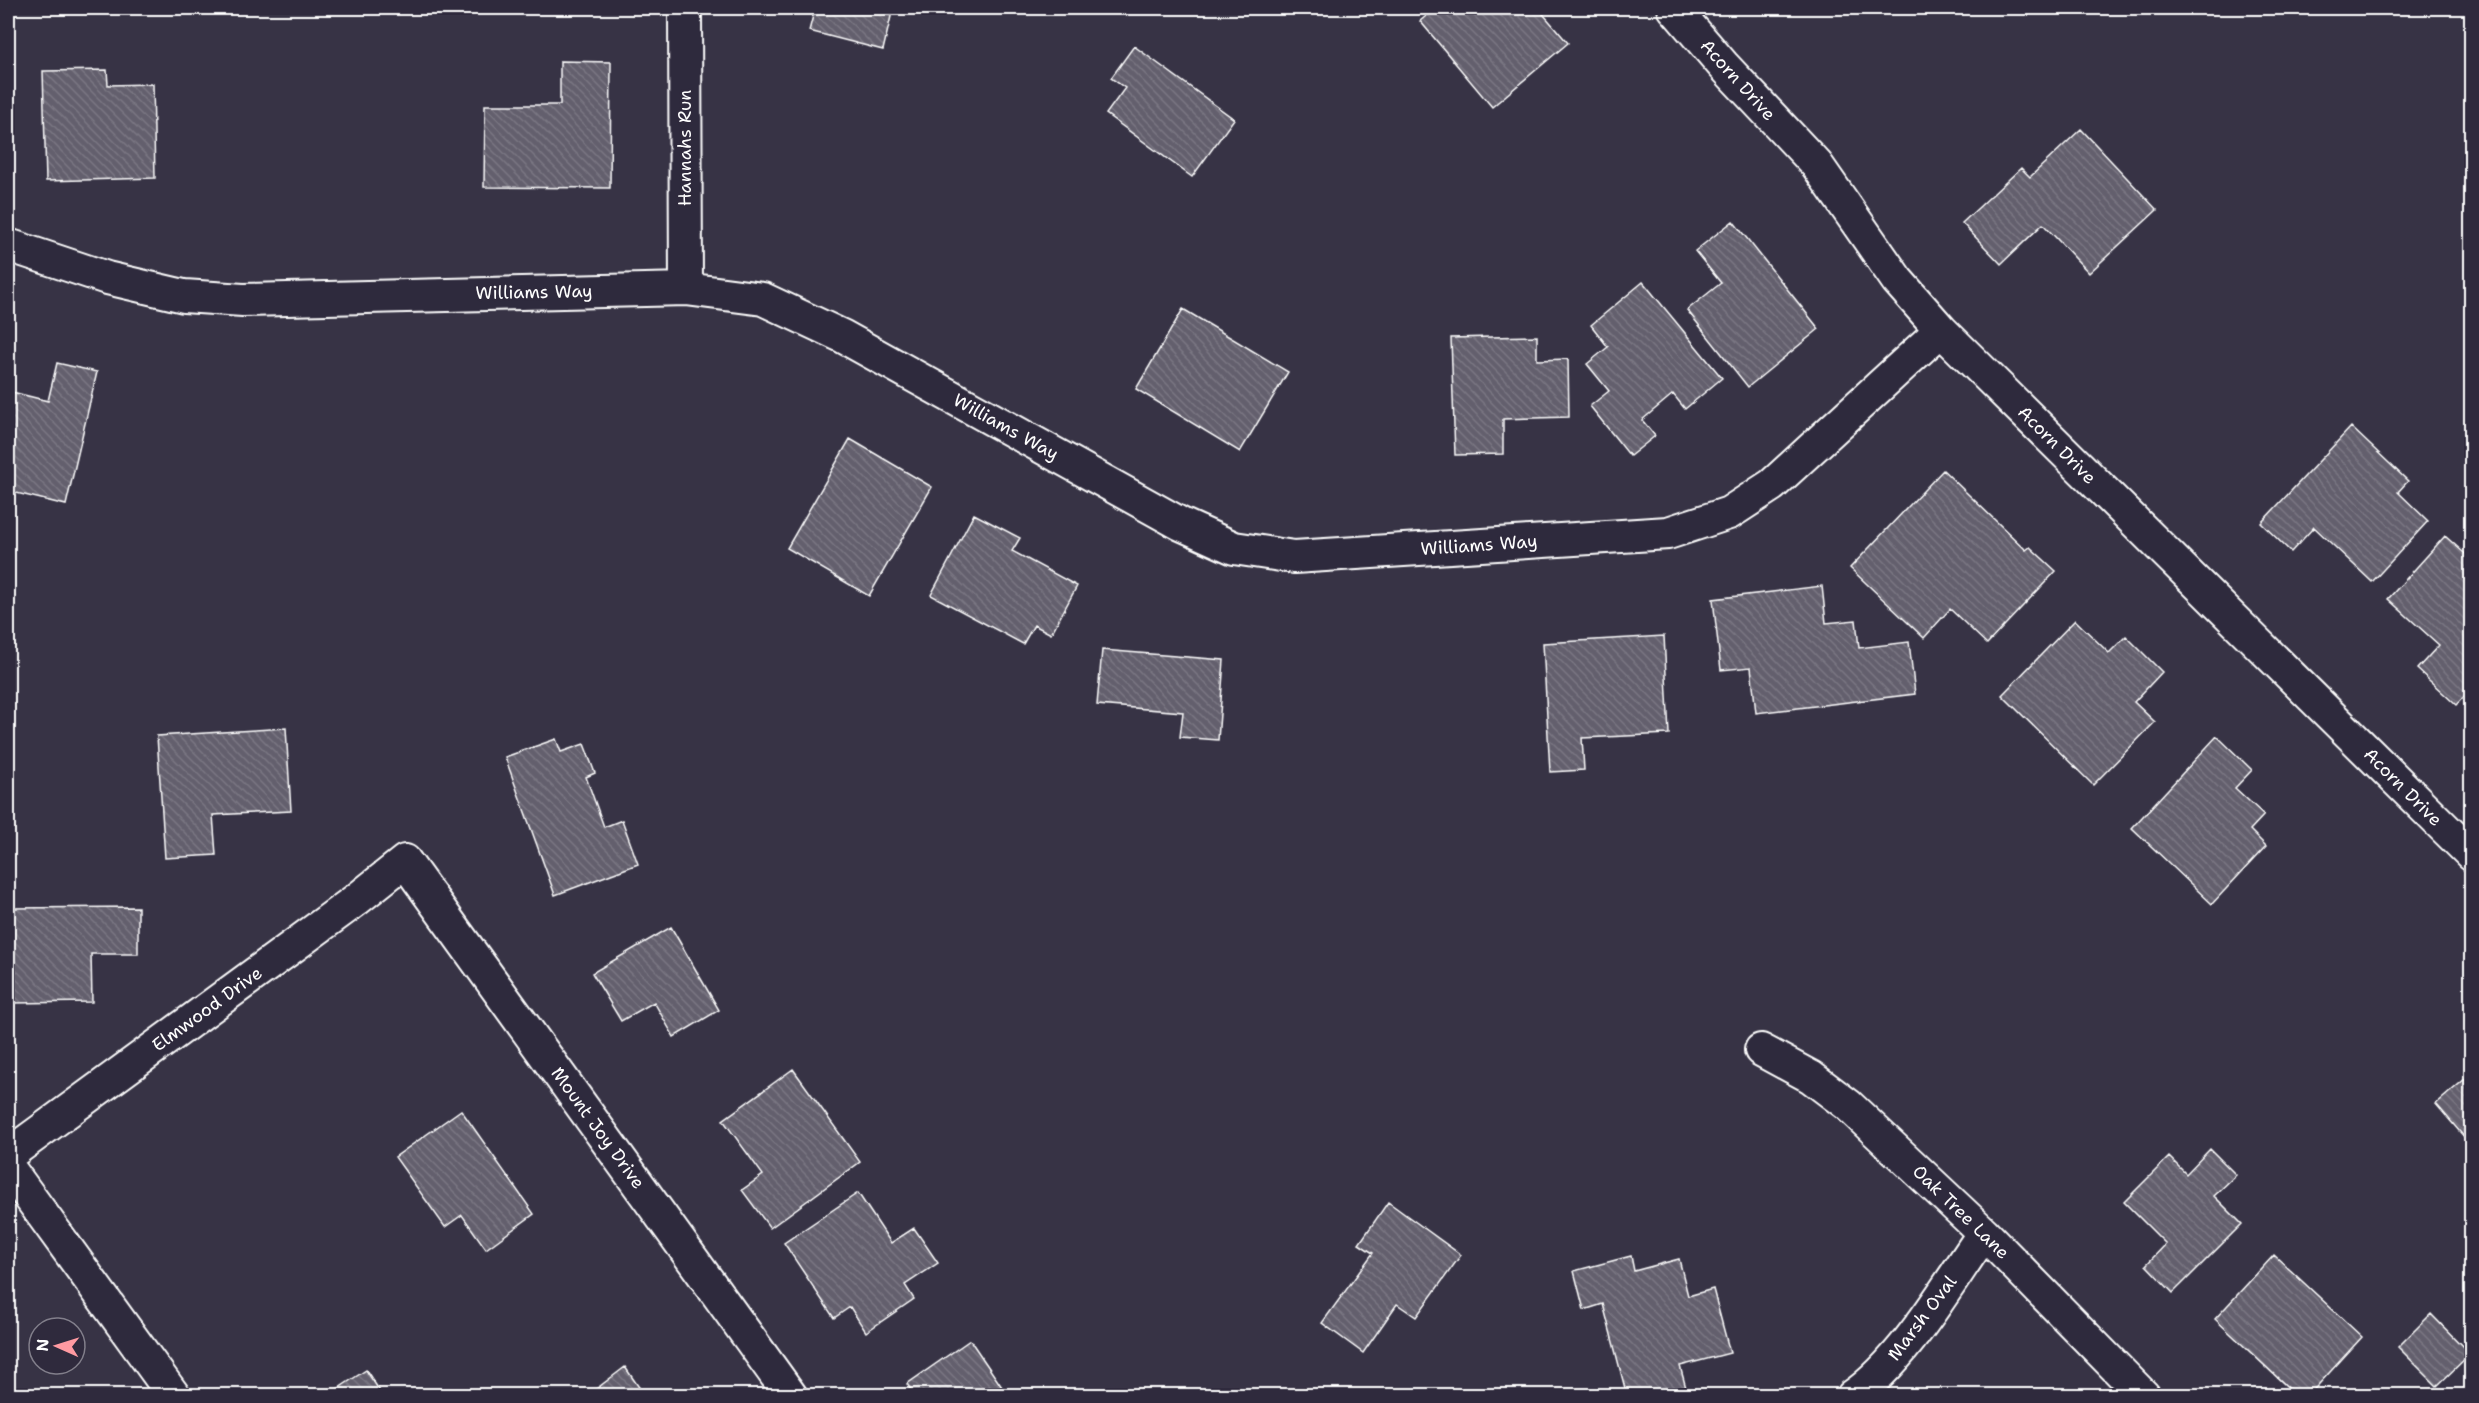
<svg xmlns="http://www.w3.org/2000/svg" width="2479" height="1403" font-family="'Shantell Sans',sans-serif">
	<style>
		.building { fill: url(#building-back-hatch); stroke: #fff; stroke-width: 1.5 }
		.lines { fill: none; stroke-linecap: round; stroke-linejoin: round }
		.minor-casing { stroke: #fff; stroke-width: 36 }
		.minor { stroke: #2f2a3d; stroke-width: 32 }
		.labels { text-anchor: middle; stroke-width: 4.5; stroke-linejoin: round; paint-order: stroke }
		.street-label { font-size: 18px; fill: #fff; stroke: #2f2a3d }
	</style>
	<defs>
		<pattern id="building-back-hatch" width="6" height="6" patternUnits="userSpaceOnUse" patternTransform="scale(1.5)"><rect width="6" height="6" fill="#635f6d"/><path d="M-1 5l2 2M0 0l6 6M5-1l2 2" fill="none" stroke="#7a7783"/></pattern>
	</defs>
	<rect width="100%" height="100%" fill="#373345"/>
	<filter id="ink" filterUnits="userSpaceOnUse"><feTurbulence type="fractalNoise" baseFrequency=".0167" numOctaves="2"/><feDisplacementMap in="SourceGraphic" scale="12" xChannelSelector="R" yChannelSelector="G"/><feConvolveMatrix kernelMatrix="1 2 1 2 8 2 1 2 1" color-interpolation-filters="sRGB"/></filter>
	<g filter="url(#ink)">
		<path class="building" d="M815,8H893L883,50L809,31Z
			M1436,8H1538L1568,43L1492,107L1420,21Z
			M1134,46L1234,119L1192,177L1106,114L1125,88L1111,78Z
			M560,61L611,62L610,188L484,187L485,105H560Z
			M107,70L108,85L153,84L155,178L46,181L43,71Z
			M2081,129L2157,210L2089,273L2043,224L2001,264L1962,223L2021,168L2030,177Z
			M1733,221L1819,329L1748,387L1687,310L1721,283L1695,251Z
			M1643,282L1722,378L1685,409L1673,394L1642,420L1655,436L1630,456L1590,406L1609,391L1587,364L1608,347L1591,325Z
			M1183,309L1288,372L1240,452L1136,389Z
			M1537,336V360L1568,359L1569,417L1503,419V454L1455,455L1451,338Z
			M57,363L97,372L66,505L8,491V391L48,401Z
			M2351,427L2408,481L2398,492L2428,521L2372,582L2314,527L2291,552L2261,523Z
			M850,439L932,487L869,596L787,548Z
			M1943,470L2026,550L2030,547L2056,571L1987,644L1950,609L1924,638L1850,568Z
			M974,514L1020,538L1012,551L1077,586L1051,634L1034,625L1023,644L931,595Z
			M2445,536L2472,560V688L2456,705L2417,669L2439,645L2388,599Z
			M1822,586L1826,623L1856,620L1859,648L1909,642L1915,694L1756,713L1751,667L1721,670L1713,599Z
			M2075,620L2109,653L2126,636L2162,672L2134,702L2155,722L2093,785L2002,695Z
			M1664,636L1669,734L1582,738L1584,770L1550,772L1543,643Z
			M1102,650L1224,660L1218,740L1180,737L1183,712L1097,705Z
			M286,728L291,811L213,815L216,855L165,858L157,736Z
			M2217,736L2252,770L2235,788L2264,815L2250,830L2266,846L2212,904L2132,828Z
			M556,739L561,752L584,744L595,773L586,777L604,827L622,820L638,864L555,895L505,757Z
			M138,907V954H91L92,1002L11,1003V986H8V908Z
			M671,927L719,1010L674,1037L654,1002L621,1021L592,973Z
			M793,1069L860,1162L770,1228L742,1190L763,1175L723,1120Z
			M2472,1073V1146L2436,1104Z
			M461,1110L534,1214L486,1249L462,1215L445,1227L395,1157Z
			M2210,1149L2236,1175L2214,1196L2242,1224L2173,1293L2146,1265L2166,1244L2124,1202L2169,1157L2186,1174Z
			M858,1193L891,1243L914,1228L938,1263L905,1285L914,1299L866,1332L850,1307L834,1318L784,1243Z
			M1388,1202L1461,1255L1416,1317L1397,1304L1363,1353L1322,1323L1373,1253L1359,1244Z
			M2274,1255L2362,1337L2308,1396H2297L2215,1319Z
			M1631,1256L1634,1271L1679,1259L1688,1296L1713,1289L1730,1353L1680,1366L1686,1388L1658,1396H1627L1603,1304L1584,1310L1574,1271Z
			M2431,1314L2470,1354L2437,1386L2398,1347Z
			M970,1340L1008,1396H915L907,1384Z
			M625,1367L645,1396H587Z
			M366,1370L383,1396H327Z
			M1313,1389V1396H1265Z"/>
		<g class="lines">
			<g class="minor-casing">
				<path id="minor" d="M685,8L686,289
					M1674,8L1723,65L1817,165L1897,280L1941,330L2472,855
					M8,245L107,278L184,296L243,300L686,289L763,299L842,336L1181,524L1234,548L1294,557L1668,533L1729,513L1772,485L1941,330
					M1761,1050L1811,1077L1848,1105L1984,1233L2144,1396
					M8,1155L356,900L405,861L791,1396
					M8,1167L174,1396
					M1853,1396C1904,1361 1948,1284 1984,1233"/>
			</g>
			<use href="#minor" class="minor"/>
		</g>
	</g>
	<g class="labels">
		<g class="street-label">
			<text transform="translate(1738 80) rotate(48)" y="6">Acorn Drive</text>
			<text transform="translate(685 148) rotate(-90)" y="6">Hannahs Run</text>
			<text transform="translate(534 292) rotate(-1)" y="6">Williams Way</text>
			<text transform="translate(1006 427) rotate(29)" y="6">Williams Way</text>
			<text transform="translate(2057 445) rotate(45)" y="6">Acorn Drive</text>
			<text transform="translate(1479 545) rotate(-4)" y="6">Williams Way</text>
			<text transform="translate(2403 787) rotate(45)" y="6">Acorn Drive</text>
			<text transform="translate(207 1009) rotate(-36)" y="6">Elmwood Drive</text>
			<text transform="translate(598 1128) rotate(54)" y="6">Mount Joy Drive</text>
			<text transform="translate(1961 1212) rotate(44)" y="6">Oak Tree Lane</text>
			<text transform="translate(1922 1318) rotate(-53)" y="6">Marsh Oval</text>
		</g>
	</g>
	<rect width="2479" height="1403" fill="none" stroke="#2f2a3d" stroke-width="30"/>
	<rect x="15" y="15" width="2449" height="1373" fill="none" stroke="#fff" stroke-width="2" filter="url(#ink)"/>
	<g transform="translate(57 1346) rotate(273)"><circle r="28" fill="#2f2a3d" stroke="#827f8b" stroke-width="1.5"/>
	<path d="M0-4.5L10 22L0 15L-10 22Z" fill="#ff9aa2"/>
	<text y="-9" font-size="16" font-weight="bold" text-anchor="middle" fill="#ffffff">N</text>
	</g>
</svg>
